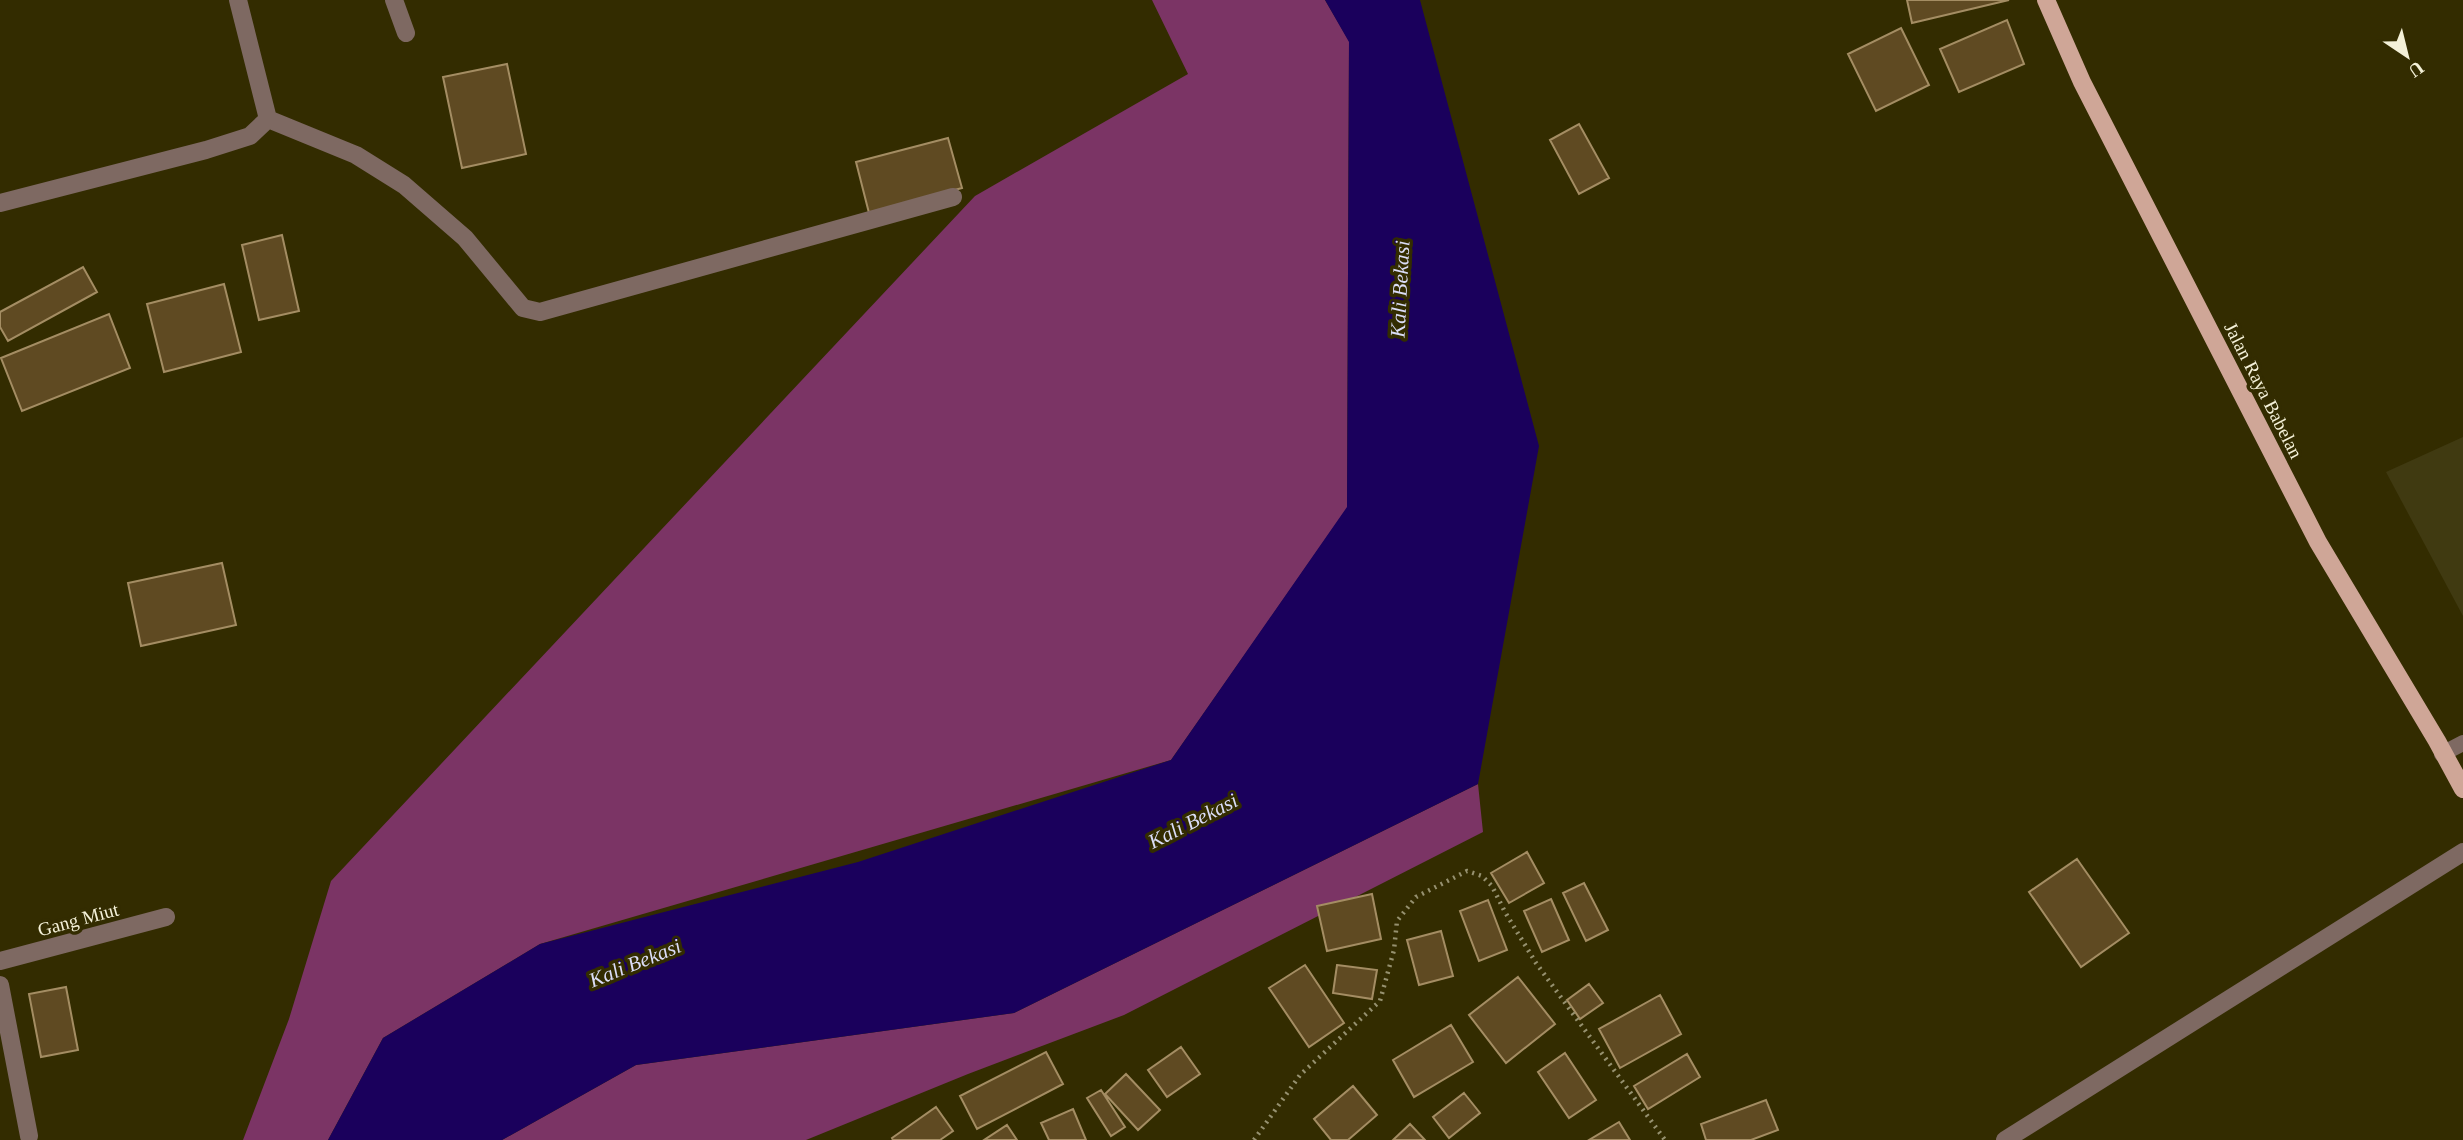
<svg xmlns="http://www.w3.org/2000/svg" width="2463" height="1140" font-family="Georgia,serif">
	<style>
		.built { fill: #403a11 }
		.green { fill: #7b3465 }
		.water { fill: #1a005c }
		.building { fill: #5f4a22; stroke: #a48d63; stroke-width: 2 }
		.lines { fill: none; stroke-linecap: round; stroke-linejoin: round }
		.path { stroke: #96916f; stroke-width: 4.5; stroke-dasharray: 2 5; stroke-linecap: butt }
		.lane { stroke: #7e6962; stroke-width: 16 }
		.street { stroke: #7e6962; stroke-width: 18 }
		.primary { stroke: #cfa697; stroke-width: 18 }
		.labels { text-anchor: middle; stroke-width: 7; stroke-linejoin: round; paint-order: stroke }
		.street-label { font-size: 19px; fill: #f4f1d8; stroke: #332c00 }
		.water-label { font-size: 21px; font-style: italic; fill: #dadcf6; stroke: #332c00 }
	</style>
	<rect width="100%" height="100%" fill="#332c00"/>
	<path class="built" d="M2463,437V616L2386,472Z"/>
	<path class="green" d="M1152,0H1325L1349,41L1347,508L1171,760L540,944L383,1038L328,1140H243L289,1019L331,881L975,196L1188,74Z
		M1478,784L1483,832L1124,1015L968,1074L806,1140H502L636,1065L1014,1013Z"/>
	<path class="water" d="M1325,0H1420L1539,446L1478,784L1014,1013L636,1065L502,1140H328L383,1038L540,944L858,862L1171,760L1347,507L1349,42Z"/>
	<path class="building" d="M1907,0H2009L1912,23Z
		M2007,20L2024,64L1959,92L1940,49Z
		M1901,28L1929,85L1876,111L1848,54Z
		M507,64L526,154L462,168L443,77Z
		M1579,124L1609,178L1579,194L1550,140Z
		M948,138L962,188L869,213L856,162Z
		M282,235L299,311L259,320L242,245Z
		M83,267L97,292L8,341L0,327V312Z
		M224,284L241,352L164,372L147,304Z
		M109,314L130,368L22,411L1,358Z
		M222,563L236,625L141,646L128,583Z
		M1527,852L1544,883L1509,903L1491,873Z
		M2077,859L2129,933L2081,967L2029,892Z
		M1584,883L1608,930L1586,941L1563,893Z
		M1372,894L1381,939L1327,951L1317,906Z
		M1551,899L1569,940L1542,952L1524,911Z
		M1488,900L1507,950L1479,961L1460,911Z
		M1441,931L1453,976L1419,985L1407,940Z
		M1305,965L1344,1023L1309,1047L1269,988Z
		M1337,965L1377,970L1372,999L1333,993Z
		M1518,977L1555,1024L1506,1063L1469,1015Z
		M1589,984L1603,1003L1580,1019L1567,1000Z
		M66,987L78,1050L41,1057L29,994Z
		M1660,995L1681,1034L1620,1068L1599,1029Z
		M1451,1025L1473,1062L1414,1097L1393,1060Z
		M1181,1047L1200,1074L1167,1097L1148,1070Z
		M1046,1052L1063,1084L977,1129L960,1096Z
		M1565,1053L1596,1100L1569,1118L1538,1072Z
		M1687,1054L1700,1077L1648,1109L1634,1086Z
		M1126,1074L1160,1110L1138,1130L1105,1094Z
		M1353,1086L1377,1115L1348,1140H1331L1314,1119Z
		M1101,1090L1125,1127L1111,1136L1087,1098Z
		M1464,1093L1480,1113L1449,1138L1433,1117Z
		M1766,1100L1778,1130L1751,1140H1706L1701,1124Z
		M936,1107L953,1131L940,1140H893L892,1138Z
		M1073,1109L1086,1140H1049L1041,1123Z
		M1619,1122L1630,1140H1589Z
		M1410,1124L1425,1140H1393Z
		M1007,1125L1017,1140H984Z"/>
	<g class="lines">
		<path class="path" d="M1254,1140L1300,1075L1380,1001L1394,950L1397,921L1416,897L1467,871L1482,876L1492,886L1505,912L1536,963L1665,1140"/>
		<path class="lane" d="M2442,754L2463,743"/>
		<path class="street" d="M394,0L406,33
			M268,119L356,155L404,185L465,238L523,308L540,312L953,197
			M0,203L206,150L250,136L268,119L238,0
			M0,961L166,917
			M0,985L29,1136
			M2005,1140L2463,852"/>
		<path class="primary" d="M2046,0L2082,82L2318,542L2437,741L2463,789"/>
	</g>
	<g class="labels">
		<g class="street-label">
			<text transform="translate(2264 390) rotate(63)" y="7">Jalan Raya Babelan</text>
			<text transform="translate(78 919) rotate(-15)" y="7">Gang Miut</text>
		</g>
		<g class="water-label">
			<text transform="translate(1400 289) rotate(-87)" y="7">Kali Bekasi</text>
			<text transform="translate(1193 821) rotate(-27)" y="7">Kali Bekasi</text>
			<text transform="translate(635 963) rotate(-22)" y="7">Kali Bekasi</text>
		</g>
	</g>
	<g transform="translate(2407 56) rotate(145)" stroke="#332c00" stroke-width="5" paint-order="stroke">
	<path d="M0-5L12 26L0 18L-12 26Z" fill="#f4f1d8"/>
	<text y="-10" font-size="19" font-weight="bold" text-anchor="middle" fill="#f4f1d8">U</text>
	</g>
</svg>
